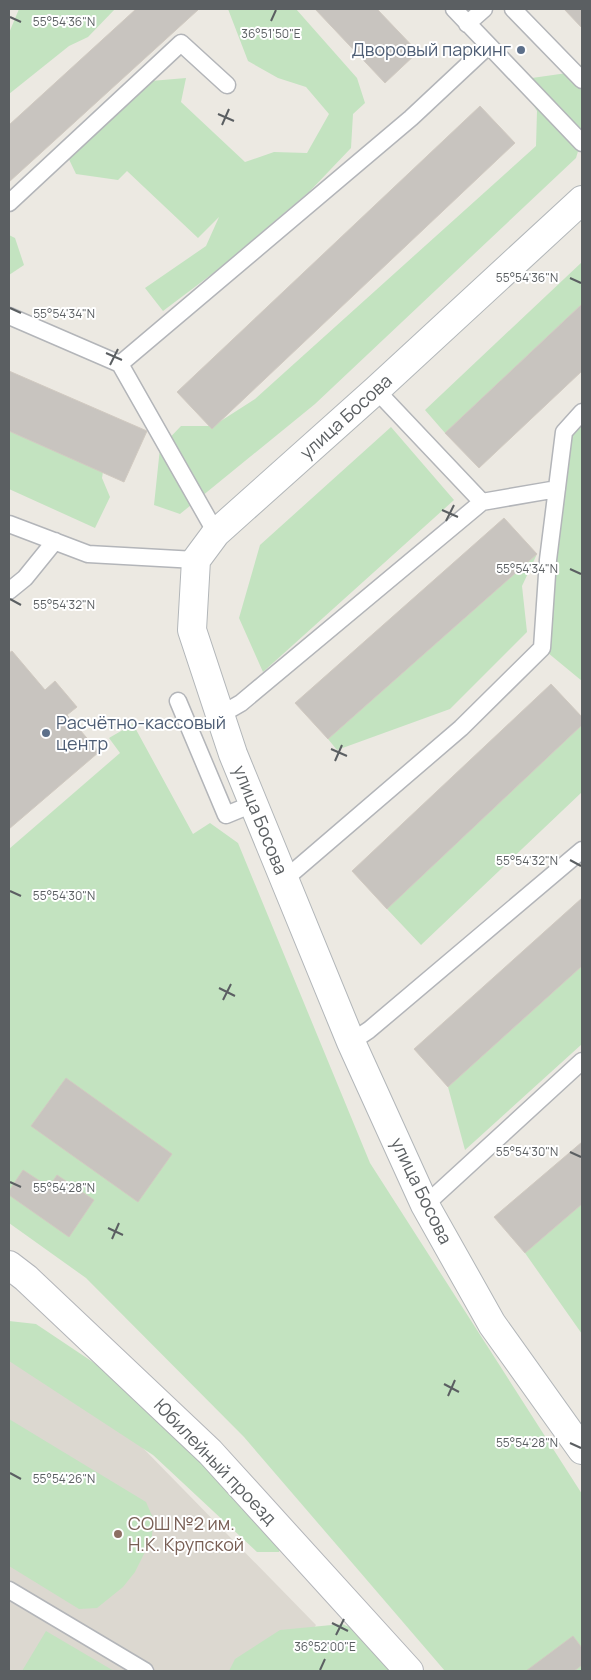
<svg xmlns="http://www.w3.org/2000/svg" width="591" height="1680" font-family="Manrope,sans-serif">
	<style>
		.education { fill: #dcd8d0 }
		.green { fill: #c3e3c0 }
		.building { fill: #c8c4bf; stroke: #d1cac1 }
		.lines { fill: none; stroke-linecap: round; stroke-linejoin: round }
		.lane-casing { stroke: #b3b5b9; stroke-width: 19 }
		.street-casing { stroke: #b3b5b9; stroke-width: 30 }
		.secondary-casing { stroke: #b2b6b9; stroke-width: 30 }
		.lane { stroke: #fff; stroke-width: 16 }
		.street { stroke: #fff; stroke-width: 28 }
		.secondary { stroke: #fff; stroke-width: 28 }
		.ticks { fill: none; stroke: #5b5f62; stroke-width: 2 }
		.service-dot { fill: #5c6f8a; stroke: #fff; stroke-width: 2 }
		.education-dot { fill: #8d6e63; stroke: #fff; stroke-width: 2 }
		.labels { text-anchor: middle; stroke-width: 4; stroke-linejoin: round; paint-order: stroke }
		.service-label { font-size: 18px; fill: #4e5e75; stroke: #fff; text-anchor: end }
		.street-label { font-size: 18px; fill: #5b5f62; stroke: #fff }
		.education-label { font-size: 18px; fill: #785e54; stroke: #fff; text-anchor: start }
		.ticks-label { font-size: 12px; text-anchor: middle; fill: #5b5f62; stroke: #fff; stroke-width: 4; stroke-linejoin: round; paint-order: stroke }
	</style>
	<rect width="100%" height="100%" fill="#ece9e2"/>
	<path class="education" d="M9,1360L139,1444L316,1625L288,1671H9Z"/>
	<path class="green" d="M19,9H115L88,37L69,46L9,94V33Z
		M228,9H296L357,78L365,103L353,114L351,148L310,191L216,271L163,311L145,288L206,246L219,217L198,238L127,171L118,180L76,174L65,151L139,82L186,78L181,102L245,162L274,152L307,153L329,114L306,87L278,78L248,61Z
		M582,64V138L576,158L315,404L180,514L154,505L160,448L181,426H213L255,399L536,146L537,111L518,80L567,73Z
		M9,235L15,238L24,265L9,275Z
		M582,262V304L445,433L425,410Z
		M582,412V681L542,648L564,432Z
		M391,427L454,500L263,672L239,618L260,545Z
		M9,431L103,472L102,478L110,497L95,528L9,489Z
		M537,554L522,586L527,632L450,709L337,750L328,739Z
		M133,724L193,834L210,823L238,843L370,1163L582,1494V1671H445L244,1437L86,1278L9,1223V849L120,753L109,738Z
		M582,725V792L421,945L387,909Z
		M582,966V1044L465,1150L448,1087Z
		M582,1204V1334L525,1253Z
		M9,1321L36,1324L151,1401L283,1536L279,1552H257L153,1455L9,1361Z
		M9,1419L146,1502L153,1518L152,1536L145,1552L135,1572L123,1587L97,1608L79,1609L9,1566Z
		M342,1624L371,1636L402,1671H229L235,1659L280,1630Z
		M46,1631L114,1671H22Z"/>
	<path class="building" d="M136,9H199L9,182V125Z
		M315,9H377L418,52L385,83Z
		M564,9H582V28Z
		M480,106L515,143L212,429L177,392Z
		M582,304V371L479,468L445,433Z
		M9,371L147,431L124,482L9,431Z
		M504,518L537,554L328,739L295,703Z
		M12,651L45,690L55,681L77,707L67,715L99,752L9,829V653Z
		M551,684L582,717V725L387,909L352,871Z
		M582,898V966L448,1087L414,1049Z
		M66,1078L172,1154L138,1202L31,1126Z
		M582,1142V1204L525,1253L494,1217Z
		M23,1170L49,1187L57,1175L94,1200L69,1237L9,1195V1191Z
		M573,1636L582,1648V1665L574,1671H526Z"/>
	<g class="lines">
		<g class="lane-casing">
			<path id="lane" d="M454,9L582,143
				M513,9L582,80
				M467,24L484,9
				M9,203L181,43L227,85
				M9,316L120,364L216,533
				M120,364L411,118L488,46
				M376,390L482,502L557,489
				M9,524L88,554L196,560
				M9,591L25,578L55,541
				M178,701L226,815L243,808
				M222,714L241,703L482,502
				M285,879L461,728L542,648L548,560L564,432L582,412
				M351,1042L369,1030L582,850
				M425,1205L582,1061
				M9,1590L145,1671"/>
		</g>
		<g class="street-casing">
			<path id="street" d="M9,1265L26,1278L210,1452L409,1671"/>
		</g>
		<g class="secondary-casing">
			<path id="secondary" d="M582,200L376,390L216,533L196,560L192,630L233,754L351,1042L425,1205L492,1324L582,1450"/>
		</g>
		<use href="#lane" class="lane"/>
		<use href="#street" class="street"/>
		<use href="#secondary" class="secondary"/>
	</g>
	<path class="ticks" d="M10,17L21,22M271,21L276,10M218,114L234,121M222,125L229,109M570,278L581,283M10,308L21,313M106,353L122,360M110,365L118,349M442,510L458,517M446,521L454,505M570,569L581,574M10,599L21,605M331,749L347,756M335,761L342,745M570,860L581,866M10,891L21,896M219,988L235,996M223,1000L231,984M570,1152L581,1157M10,1182L21,1187M108,1228L123,1235M112,1239L119,1223M444,1384L459,1392M448,1396L455,1380M570,1443L581,1448M10,1473L21,1479M332,1623L348,1631M336,1635L344,1619M320,1670L325,1659"/>
	<g class="service-dot">
		<circle cx="521" cy="50" r="5"/>
		<circle cx="46" cy="733" r="5"/>
	</g>
	<circle class="education-dot" cx="118" cy="1534" r="5"/>
	<g class="labels">
		<g class="service-label">
			<text x="511" y="56">Дворовый паркинг</text>
			<text x="56" y="729" text-anchor="start">Расчётно-кассовый<tspan x="56" dy="21">центр</tspan></text>
		</g>
		<g class="street-label">
			<text transform="translate(346 417) rotate(-42)" y="6">улица Босова</text>
			<text transform="translate(260 820) rotate(68)" y="6">улица Босова</text>
			<text transform="translate(421 1191) rotate(64)" y="6">улица Босова</text>
			<text transform="translate(215 1462) rotate(46)" y="6">Юбилейный проезд</text>
		</g>
		<g class="education-label">
			<text x="128" y="1530">СОШ №2 им.<tspan x="128" dy="21">Н.К. Крупской</tspan></text>
		</g>
	</g>
	<g class="ticks-label">
		<text x="64" y="26">55°54'36"N</text>
		<text x="271" y="38">36°51'50"E</text>
		<text x="527" y="282">55°54'36"N</text>
		<text x="64" y="318">55°54'34"N</text>
		<text x="527" y="573">55°54'34"N</text>
		<text x="64" y="609">55°54'32"N</text>
		<text x="527" y="865">55°54'32"N</text>
		<text x="64" y="900">55°54'30"N</text>
		<text x="527" y="1156">55°54'30"N</text>
		<text x="64" y="1192">55°54'28"N</text>
		<text x="527" y="1447">55°54'28"N</text>
		<text x="64" y="1483">55°54'26"N</text>
		<text x="325" y="1651">36°52'00"E</text>
	</g>
	<rect width="591" height="1680" fill="none" stroke="#5b5f62" stroke-width="20"/>
</svg>
